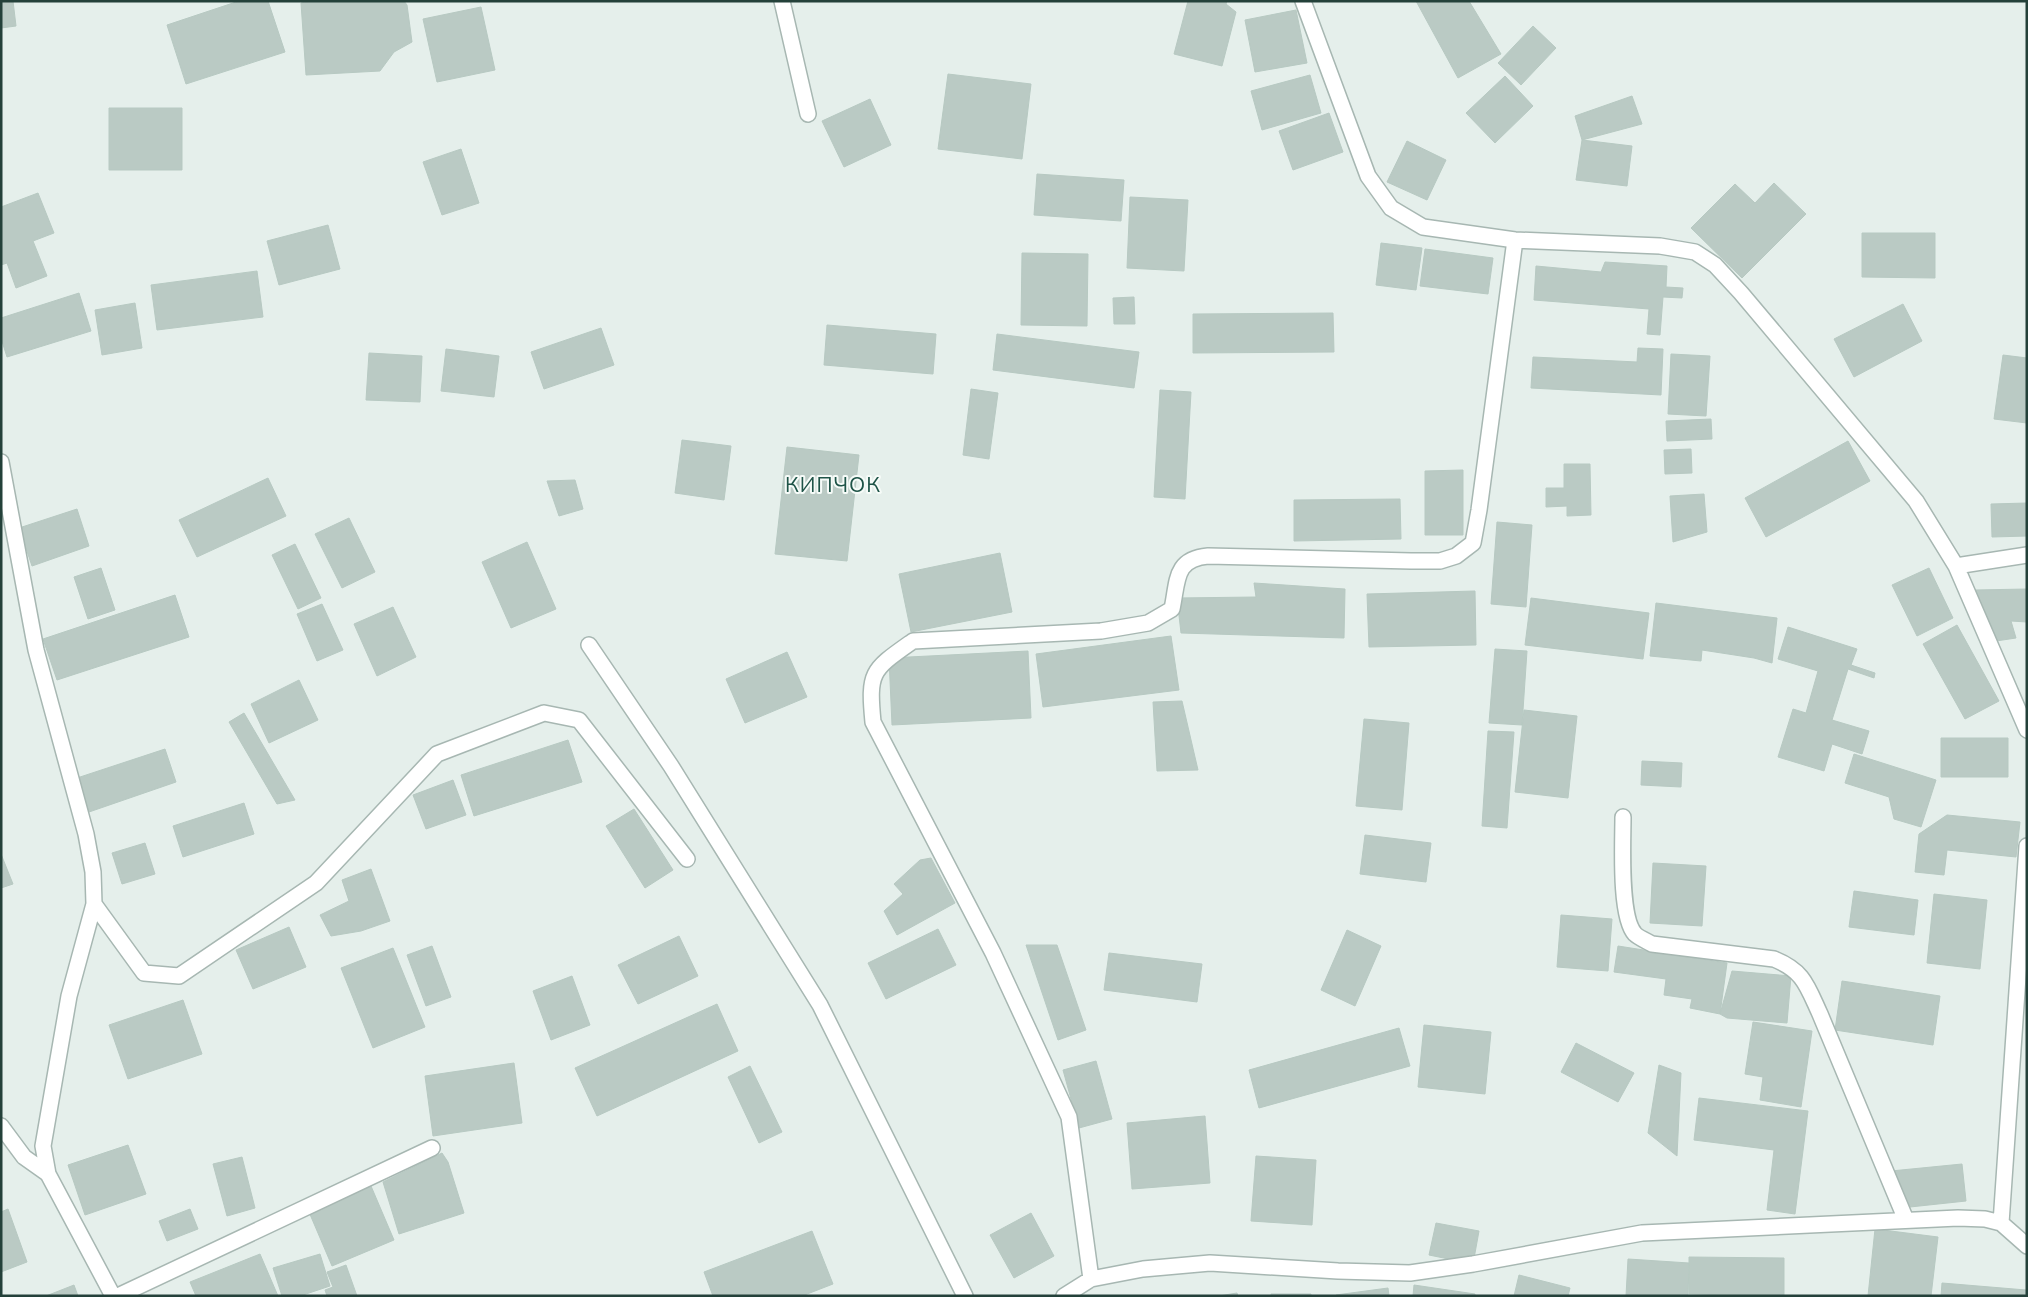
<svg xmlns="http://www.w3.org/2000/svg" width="2028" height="1297" font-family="Mulish,sans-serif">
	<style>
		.building { fill: #bacac4; stroke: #b7c9c2 }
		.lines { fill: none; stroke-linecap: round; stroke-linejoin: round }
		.street-casing { stroke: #a7b7b2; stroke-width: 18 }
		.street { stroke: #fff; stroke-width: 15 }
		.labels { text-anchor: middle; stroke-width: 4; stroke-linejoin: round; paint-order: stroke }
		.quarter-label { font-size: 21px; letter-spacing: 1px; fill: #1f5448; stroke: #f6fbf8 }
	</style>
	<rect width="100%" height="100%" fill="#e5efeb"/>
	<path class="building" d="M1,1H13L16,26L1,28Z
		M239,1H268L285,52L186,84L167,25Z
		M310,1H404L407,5L412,42L394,52L380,71L306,75L301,3Z
		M1188,1H1227L1226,4L1236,12L1222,66L1174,54Z
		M1416,1H1469L1501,54L1458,78Z
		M481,7L495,70L437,82L423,19Z
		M1296,10L1307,63L1255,72L1245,20Z
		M1533,26L1556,48L1521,85L1498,63Z
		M948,74L1031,84L1022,159L938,149Z
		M1310,75L1321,113L1262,130L1251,91Z
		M1505,76L1533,106L1495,143L1466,113Z
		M1632,96L1642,124L1582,140L1575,116Z
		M870,99L891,145L844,167L822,121Z
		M109,108H182V170H109Z
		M1329,113L1343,152L1293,170L1279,131Z
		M1582,140L1632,146L1627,186L1576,180Z
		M1407,141L1446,160L1427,200L1387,182Z
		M461,149L479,203L442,215L423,162Z
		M1037,174L1124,180L1121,221L1034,215Z
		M1774,183L1806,214L1742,278L1691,228L1735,184L1755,203Z
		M38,193L54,233L33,241L47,276L16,288L7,263L1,265V207Z
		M1130,197L1188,200L1184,271L1127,268Z
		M328,225L340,269L279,285L267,241Z
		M1862,233H1935V278L1862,277Z
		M1381,243L1422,248L1416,290L1376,285Z
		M1425,249L1493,258L1488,294L1420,286Z
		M1022,253L1088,254L1087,326L1021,325Z
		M1605,262L1667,266L1666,287L1683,288L1682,298L1663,297L1660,335L1647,334L1649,309L1534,300L1536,266L1601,272Z
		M257,271L263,317L157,330L151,285Z
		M79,293L91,331L7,357L1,338V318Z
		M1134,297L1135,324H1114L1113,298Z
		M135,303L142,348L102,355L95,310Z
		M1903,304L1922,341L1854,377L1834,339Z
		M1333,313L1334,352L1193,353V314Z
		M827,325L936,334L933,374L824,365Z
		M601,328L614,365L544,389L531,352Z
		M997,334L1139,352L1134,388L993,370Z
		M1638,348L1663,349L1661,395L1531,388L1533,357L1637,362Z
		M446,349L499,356L494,397L441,391Z
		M369,353L422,356L420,402L366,400Z
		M1671,354L1710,356L1706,416L1668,414Z
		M2003,355L2027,358V423L1994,419Z
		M971,389L998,393L989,459L963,455Z
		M1160,390L1191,392L1185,499L1154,497Z
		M1711,419L1712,439L1667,441L1666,421Z
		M682,440L731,446L724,500L675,493Z
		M1848,441L1870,481L1766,537L1745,498Z
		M787,447L859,455L847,561L775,554Z
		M1691,449L1692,473L1665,474L1664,450Z
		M1564,464H1590L1591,515L1567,516V506L1546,507V488H1564Z
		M1463,470V535H1425V471Z
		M268,478L286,516L197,557L179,520Z
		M575,480L583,509L559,516L547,481Z
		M1704,494L1707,532L1673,542L1670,496Z
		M1400,499L1401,539L1294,541V500Z
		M2027,503V536L1992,537L1991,504Z
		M77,509L89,546L32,566L19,528Z
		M349,518L375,572L342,588L315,534Z
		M1497,522L1532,525L1526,607L1491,604Z
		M527,542L556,609L511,628L482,562Z
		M295,544L321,598L298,609L272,555Z
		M1000,553L1012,612L911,632L899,574Z
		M101,568L115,610L88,619L74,577Z
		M1929,568L1953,618L1917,636L1892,585Z
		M1254,583L1345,589L1344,638L1181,633L1177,598L1256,597Z
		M2027,589V622L2011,621L2016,638L1996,641L1975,590Z
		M1475,591L1476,645L1369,647L1367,594Z
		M175,595L189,637L57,680L43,639Z
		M1531,598L1649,613L1643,659L1525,645Z
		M1656,603L1777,618L1772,663L1754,658L1702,650L1701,661L1650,656Z
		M322,604L343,650L317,661L297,614Z
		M393,607L416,657L377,676L354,624Z
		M1957,625L1999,701L1965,719L1923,644Z
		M1788,627L1857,649L1851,665L1875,673L1874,678L1848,669L1832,720L1869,731L1862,754L1832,744L1824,771L1778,757L1793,709L1806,713L1818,671L1778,659Z
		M1171,636L1179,690L1043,707L1036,654Z
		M1495,649L1527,651L1522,725L1489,723Z
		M1028,651L1031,718L892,725L889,658Z
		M787,652L807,697L745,723L726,679Z
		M299,680L318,720L269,743L251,704Z
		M1182,701L1198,770L1157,771L1153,702Z
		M1524,710L1577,716L1568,798L1515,792Z
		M244,713L295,800L277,804L229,722Z
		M1364,719L1409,723L1402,810L1356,806Z
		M1488,731L1514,732L1507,828L1482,826Z
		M1941,738H2008V777H1941Z
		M568,740L582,782L474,816L461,775Z
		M165,749L176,782L89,812L77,778Z
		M1854,754L1936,780L1921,827L1894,819L1889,797L1845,783Z
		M1642,761L1682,763L1681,787L1641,785Z
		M453,780L466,815L426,829L413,795Z
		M244,803L254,834L183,857L173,826Z
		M634,809L673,870L645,888L606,826Z
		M1947,815L2020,822L2016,857L1947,850L1944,875L1915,872L1919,834Z
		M1365,835L1431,843L1426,882L1360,874Z
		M145,843L155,874L122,884L112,853Z
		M1,854L13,884L1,888Z
		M931,858L955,903L897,935L884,911L903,894L894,884L920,860Z
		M1653,863L1706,866L1702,926L1650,923Z
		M371,869L390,921L361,931L331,936L320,915L349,901L342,880Z
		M1854,891L1918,900L1914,935L1849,927Z
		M1934,894L1987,900L1980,969L1927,963Z
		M1561,915L1612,919L1608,971L1557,967Z
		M289,927L306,967L253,989L236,950Z
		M938,929L956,965L886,999L868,963Z
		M1347,930L1381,946L1355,1006L1321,990Z
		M679,936L698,976L638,1004L618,965Z
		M1026,945H1057L1086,1030L1058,1040Z
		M432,946L451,997L426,1006L407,955Z
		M1618,946L1727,963L1720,1014L1690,1008L1692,999L1664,995L1666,979L1614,972Z
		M393,948L425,1027L373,1048L341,968Z
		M1109,953L1202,964L1197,1002L1104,990Z
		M1732,971L1791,976L1787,1023L1727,1018L1720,1014Z
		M572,976L590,1025L551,1040L533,991Z
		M1842,981L1940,996L1933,1045L1835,1030Z
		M183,1000L202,1054L128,1079L109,1025Z
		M717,1004L738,1051L597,1116L575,1068Z
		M1753,1022L1812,1031L1801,1107L1760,1100L1763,1077L1745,1074Z
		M1424,1025L1491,1032L1485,1094L1418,1087Z
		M1399,1028L1410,1066L1259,1108L1249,1070Z
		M1576,1043L1634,1073L1618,1102L1561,1072Z
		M1096,1061L1112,1119L1079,1128L1063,1070Z
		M514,1063L522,1123L433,1136L425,1076Z
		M1659,1065L1681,1073L1677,1156L1648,1133Z
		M750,1066L782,1132L759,1143L728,1077Z
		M1699,1098L1808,1111L1795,1214L1767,1210L1774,1150L1694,1140Z
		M1205,1116L1210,1183L1132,1189L1127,1123Z
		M128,1145L146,1194L85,1215L68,1165Z
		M442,1153L448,1162L464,1213L399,1234L383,1182Z
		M1256,1156L1316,1160L1312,1225L1251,1221Z
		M242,1157L255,1208L227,1216L213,1164Z
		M1962,1164L1966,1201L1910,1207L1891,1171Z
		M371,1186L394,1240L332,1266L309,1212Z
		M8,1209L27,1262L1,1272V1212Z
		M190,1209L198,1229L167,1241L159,1221Z
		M1031,1213L1054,1256L1014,1278L990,1235Z
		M1436,1223L1479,1231L1473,1264L1429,1255Z
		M1875,1229L1938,1237L1931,1296H1868Z
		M812,1231L833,1284L802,1296H713L704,1272Z
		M260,1254L278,1296H196L190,1282Z
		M320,1254L330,1286L300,1296H282L273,1268Z
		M1689,1257L1784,1258V1296L1689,1294Z
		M1628,1259L1689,1263L1688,1296H1626Z
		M346,1265L357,1296H327L325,1290L333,1287L327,1272Z
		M1519,1275L1570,1288L1568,1296H1514Z
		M1942,1283L2026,1290L2025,1296H1941Z
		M74,1285L78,1296H46Z
		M1414,1285L1475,1294V1296H1413Z
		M1388,1288L1389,1296H1336V1295Z
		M1237,1293L1238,1296H1219Z
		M1271,1294H1311V1296H1271Z"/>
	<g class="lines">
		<g class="street-casing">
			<path id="street" d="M782,1L808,114
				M1303,1L1368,176L1391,208L1423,227L1515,240L1660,246L1695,252L1715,265L1741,293L1916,501L1956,566L2027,730
				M1,462L36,650L86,834L93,872L94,904L69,996L43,1146L48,1174L113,1296
				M1956,566L2027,555
				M589,645L671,766L820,1005L965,1296
				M1623,817C1623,842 1619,917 1635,934C1639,938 1647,941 1652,944L1774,959C1804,971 1807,986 1820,1014L1906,1220
				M94,904L144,973L179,976L316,883L437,754L544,713L579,720L687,859
				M1,1126L24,1157L48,1174
				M2001,1223L2027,846
				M1091,1279L1069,1117L993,953L873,722C868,671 872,670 913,641L1101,631L1148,623L1172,609C1178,581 1174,559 1208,556L1411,561H1440L1456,556L1473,543L1479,510L1515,240
				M118,1296L432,1148
				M1064,1296L1091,1279L1143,1269L1210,1263L1338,1271L1410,1273L1473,1264L1642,1233L1958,1218L1985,1219L2001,1223L2027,1246"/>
		</g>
		<use href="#street" class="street"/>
	</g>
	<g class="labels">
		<g class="quarter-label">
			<text x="833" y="492">КИПЧОК</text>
		</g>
	</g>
	<rect width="2028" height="1297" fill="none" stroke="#24413a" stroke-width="5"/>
</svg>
